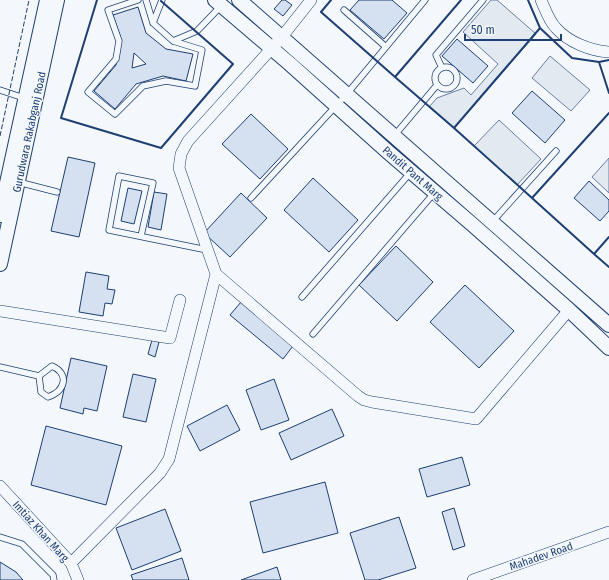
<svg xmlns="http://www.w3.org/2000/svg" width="609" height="580" font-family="'Fira Sans Condensed',sans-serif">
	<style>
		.green { fill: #e3e9f0; stroke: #687fa3 }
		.building { fill: #d5e0f0; stroke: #1d3f73; fill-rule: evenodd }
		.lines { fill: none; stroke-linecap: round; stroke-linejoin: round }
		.service-casing { stroke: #1d3f73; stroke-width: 7 }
		.minor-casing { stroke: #1d3f73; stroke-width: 12 }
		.tertiary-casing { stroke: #1d3f73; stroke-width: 16 }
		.service { stroke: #f4f7fb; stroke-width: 5.5 }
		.minor { stroke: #f4f7fb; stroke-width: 11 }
		.tertiary { stroke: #f4f7fb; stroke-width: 14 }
		.fence { stroke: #1d3f73; stroke-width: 1; stroke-dasharray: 5 2; stroke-linecap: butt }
		.wall { stroke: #1d3f73; stroke-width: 2 }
		.labels { text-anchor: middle; stroke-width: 3; stroke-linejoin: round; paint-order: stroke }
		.street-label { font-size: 11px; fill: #1d3f73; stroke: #f4f7fb }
	</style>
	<rect width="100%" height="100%" fill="#f4f7fb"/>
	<path class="green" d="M491,0H497L536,34L454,128L429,107L437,98L464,88L471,95L498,64L463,32Z
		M550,56L590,90L571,111L532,78Z
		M499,120L541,159L517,185L474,146Z
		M609,158V193L592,177Z"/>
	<path class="building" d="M282,0H285L292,5L283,16L274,9Z
		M359,0H392L407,13L384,39L350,10Z
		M138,7L146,33L166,49L193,54L186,81L163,76L136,84L115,109L94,91L116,65L121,39L113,15ZM134,53L146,64L132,68Z
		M457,39L488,66L473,83L442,56Z
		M532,91L565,120L545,143L512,113Z
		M251,114L288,149L260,179L222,144Z
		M68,157L95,163L79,237L51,231Z
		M313,178L358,220L329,252L284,210Z
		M589,181L609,200V211L600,221L574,198Z
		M128,188L142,191L134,224L121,221Z
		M154,192L167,194L161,230L148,227Z
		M241,193L267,218L230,257L204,233Z
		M396,246L433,282L397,321L359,285Z
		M86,272L109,276L107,289L115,290L112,304L105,303L103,316L79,312Z
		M465,285L514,331L479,368L430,322Z
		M241,302L293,346L283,359L230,315Z
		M152,340L159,342L155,357L148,354Z
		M71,358L107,366L97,411L84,408L83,414L60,408Z
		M133,374L156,379L146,422L123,417Z
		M274,379L289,420L261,430L246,390Z
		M227,405L240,430L200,451L187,426Z
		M332,409L344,436L291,460L279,433Z
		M46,426L122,446L106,505L31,485Z
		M462,457L470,485L427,497L419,469Z
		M325,482L338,533L263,553L250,502Z
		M454,508L465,546L453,550L442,512Z
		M165,509L181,551L132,570L116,528Z
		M399,517L416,568L378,580H365L350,533Z
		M182,558L189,580H133L131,575Z
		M0,562L16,572L23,580H0Z
		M277,567L281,580H241Z"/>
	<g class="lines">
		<g class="service-casing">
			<path id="service" d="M138,0L108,10L119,41L116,59L88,92L115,114L143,86L166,81L195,86L202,50L173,41L153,23L146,0
				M344,10L386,47
				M153,23L162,0
				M173,41L197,31L221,6
				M435 78a11 11 0 1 1 22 0a11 11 0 1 1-22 0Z
				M442,68L436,55L483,0
				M0,90L24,98
				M394,136L437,85
				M18,182L57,192
				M251,198L346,95L425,0
				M493,221L556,151
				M141,236L153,183L119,176L109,230L207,250
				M302,297L411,172
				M313,334L435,192
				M52,366C70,374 65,391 48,397L41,392L39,376Z
				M0,367L39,376
				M0,537L22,544L53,575L54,580"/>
		</g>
		<g class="minor-casing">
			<path id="minor" d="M311,0L281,38L188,141L181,154L179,168L216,274L358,396L364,400L372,402L476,419L569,310
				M541,0C545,9 549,21 556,28C568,42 591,51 609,52
				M0,311L170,338L180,300
				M0,486L71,563L78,580
				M71,563L160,473L169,459L216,274
				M473,580L609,532"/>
		</g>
		<g class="tertiary-casing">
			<path id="tertiary" d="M215,0L290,64L388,152L473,225L568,309L609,348
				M239,0L609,325
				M0,215L47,0
				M0,264L57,0"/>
		</g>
		<use href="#service" class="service"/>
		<use href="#minor" class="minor"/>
		<use href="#tertiary" class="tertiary"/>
		<path class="fence" d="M0,136L29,0"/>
		<path class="wall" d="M97,0L61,118L161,148L233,64L161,1
			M331,0L321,12L395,77L461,0
			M540,28L572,58L599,62L609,93
			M599,62L609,60
			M395,77L454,128L540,28L528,0
			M609,113L532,198L594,254L609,237
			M454,128L532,198L533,197
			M595,253L594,254L609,267"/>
	</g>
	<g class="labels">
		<g class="street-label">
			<text transform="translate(29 132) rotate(-78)" y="4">Gurudwara Rakabganj Road</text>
			<text transform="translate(413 173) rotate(41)" y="4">Pandit Pant Marg</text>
			<text transform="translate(41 531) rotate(48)" y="4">Imtiaz Khan Marg</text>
			<text transform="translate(541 556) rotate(-19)" y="4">Mahadev Road</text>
		</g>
	</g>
	<path d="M465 34v6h96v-6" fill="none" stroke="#1d3f73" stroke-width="2"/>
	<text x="471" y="34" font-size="12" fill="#1d3f73" stroke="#f4f7fb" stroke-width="3" paint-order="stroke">50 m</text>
</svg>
